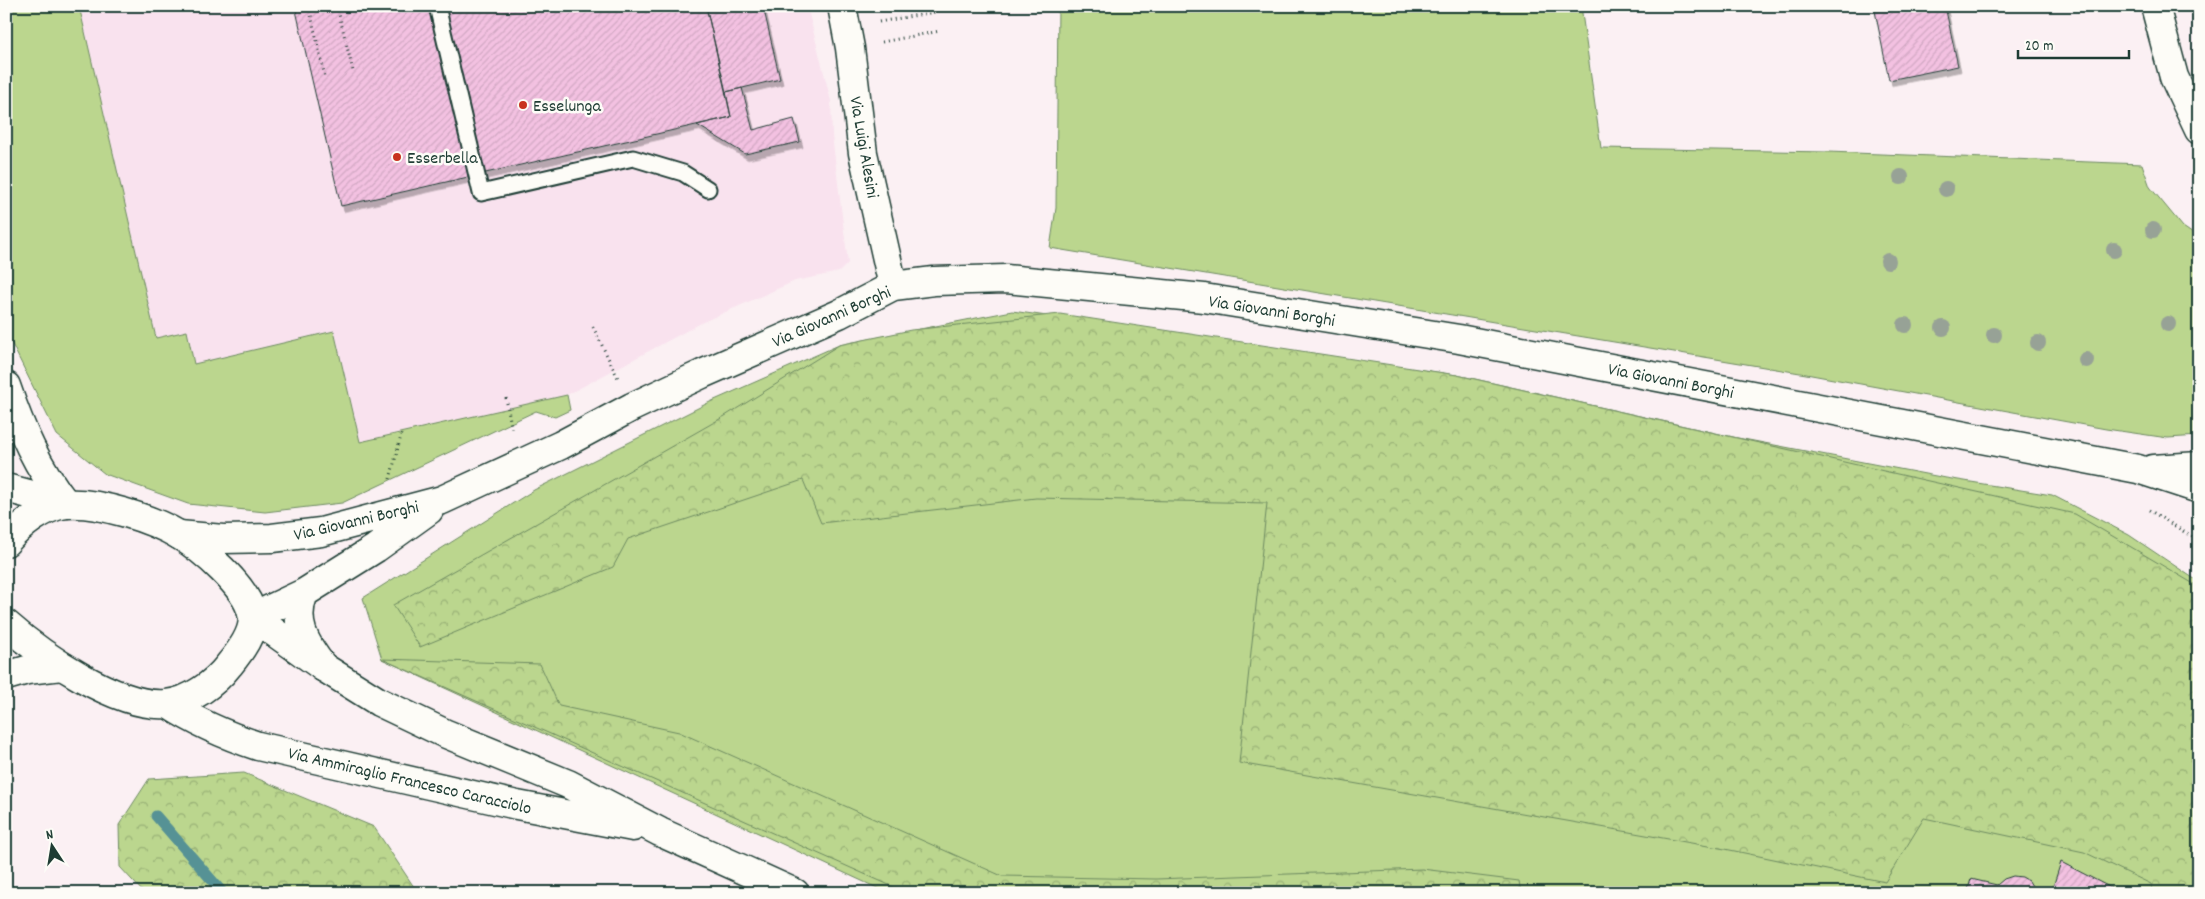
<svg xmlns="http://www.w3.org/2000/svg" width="2205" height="899" font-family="Dekko,sans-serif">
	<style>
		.built { fill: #f9e2ee }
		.green { fill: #bbd68e; stroke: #6d8a61 }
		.forest { fill: url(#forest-crowns); stroke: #6d8a61 }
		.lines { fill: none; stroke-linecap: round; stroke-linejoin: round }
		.stream { stroke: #569295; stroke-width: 11 }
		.building { fill: url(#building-hatch); stroke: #1f3d34; filter: url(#shadow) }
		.service-casing { stroke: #1f3d34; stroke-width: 19 }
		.minor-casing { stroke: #1f3d34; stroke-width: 31 }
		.tertiary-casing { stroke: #1f3d34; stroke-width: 31 }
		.secondary-casing { stroke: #1f3d34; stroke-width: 31 }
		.primary-casing { stroke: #1f3d34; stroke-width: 31 }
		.path { stroke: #1f3d34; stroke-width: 3; stroke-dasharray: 1 4; stroke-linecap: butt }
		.service { stroke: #fdfcf7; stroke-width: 15 }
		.minor { stroke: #fdfcf7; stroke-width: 28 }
		.tertiary { stroke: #fdfcf7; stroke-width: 28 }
		.secondary { stroke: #fdfcf7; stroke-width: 28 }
		.primary { stroke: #fdfcf7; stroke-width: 28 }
		.tree { fill: #97a296 }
		.poi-dot { fill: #c8321e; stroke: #fdfcf7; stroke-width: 2 }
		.labels { text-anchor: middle; stroke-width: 5; stroke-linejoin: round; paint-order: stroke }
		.poi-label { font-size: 18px; fill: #1f3d34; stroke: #fdfcf7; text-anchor: start }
		.street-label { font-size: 18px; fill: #1f3d34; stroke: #fdfcf7 }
	</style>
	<defs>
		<pattern id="forest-crowns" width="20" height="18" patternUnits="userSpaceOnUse" patternTransform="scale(1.25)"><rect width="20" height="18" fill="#bbd68e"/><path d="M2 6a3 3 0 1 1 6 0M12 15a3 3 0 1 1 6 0" fill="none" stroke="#97af75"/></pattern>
		<pattern id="building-hatch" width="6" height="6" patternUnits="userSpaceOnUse" patternTransform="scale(1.25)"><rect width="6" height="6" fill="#f3c1e1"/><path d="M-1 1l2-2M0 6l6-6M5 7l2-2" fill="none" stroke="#d0a7c2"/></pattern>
		<filter id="shadow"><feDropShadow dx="3" dy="5.5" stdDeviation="0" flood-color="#0004"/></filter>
	</defs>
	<rect width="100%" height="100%" fill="#fbf0f3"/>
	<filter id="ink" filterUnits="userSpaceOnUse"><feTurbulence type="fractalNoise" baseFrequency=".02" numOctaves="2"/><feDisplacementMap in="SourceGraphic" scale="10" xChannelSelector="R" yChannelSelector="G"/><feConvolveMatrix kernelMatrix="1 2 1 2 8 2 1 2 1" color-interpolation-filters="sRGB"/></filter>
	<g filter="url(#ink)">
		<path class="built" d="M79,6H807L831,101L832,135L848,263L839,272L795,281L703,322L567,395L360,442L334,331L194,364L156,338Z"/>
		<path class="green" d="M6,6H79L156,338L187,331L194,364L334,331L360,442L567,395L570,410L555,417L536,411L342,503L265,512L188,504L105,474L57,435L6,332Z
			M1058,6H1581L1601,148L1828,152L2142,164L2150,187L2183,227L2199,238V436L2168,438L2106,429L1806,374L1050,248L1056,208Z
			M1012,311L1457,375L1738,438L1946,478L2052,495L2129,535L2199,582V893H888L382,659L363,598L534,490L710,402L839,345Z"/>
		<path class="forest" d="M1060,314L1457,375L2075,514L2199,587V893H2152L2151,884L2084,852L1924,818L1885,882L1725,849L1239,763L1267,503L1036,498L821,523L803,480L628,539L613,567L420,647L393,605L725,416L839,345L911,330Z
			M382,659L540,664L559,706L679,732L1002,876L1156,879L1422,869L1519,881L1521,893H907Z
			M244,773L374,827L418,893H144L120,867L119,825L149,779Z"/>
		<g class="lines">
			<path class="stream" d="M156,816L223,893"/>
		</g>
		<path class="building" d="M295,6H706L731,117L341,206Z
			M706,6H763L780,79L726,92Z
			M1874,6H1945L1958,66L1889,80Z
			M742,88L753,130L794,119L800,142L745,154L697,125L731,117L726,92Z
			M2061,862L2121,893H2051Z
			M2013,876L2022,877L2029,881L2036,893H1967L1971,879L1997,885L2004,879Z"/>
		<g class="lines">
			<g class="service-casing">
				<path id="service" d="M437,6L481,193L633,158L683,173L708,189"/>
			</g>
			<g class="minor-casing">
				<path id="minor" d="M842,6L850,48L863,153L893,286
					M2155,6L2174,77L2199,130
					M6,386C21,430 37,467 66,504"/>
			</g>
			<g class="tertiary-casing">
				<path id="tertiary" d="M6,676L27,670L62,666"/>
			</g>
			<g class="secondary-casing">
				<path id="secondary" d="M2153,469L2199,466
					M179,535L223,539L272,538L321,532L442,500L561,445L632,407L702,374L839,314L893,286L934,281L1006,279L1204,298L1459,339L2138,469L2199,489
					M304,593C292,622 305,644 323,667
					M253,617L304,593L376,548L429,510"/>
			</g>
			<g class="primary-casing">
				<path id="primary" d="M6,488L66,504
					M6,542C21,525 43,507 66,504C97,501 152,519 179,535C202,549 247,587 252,614C256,631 239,653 229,665C215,683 190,702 166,704C118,708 41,655 6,624
					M253,617L323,667L379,702L444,733L568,784L660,832L795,893
					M168,704C197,723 225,735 258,746L517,805L633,827"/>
			</g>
			<path class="path" d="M309,6L325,77
				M337,6L353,71
				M879,22L935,12
				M882,42L940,31
				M593,327L618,378
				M506,398L512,431
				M390,479L402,432
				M2149,510L2199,541"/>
			<use href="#service" class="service"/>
			<use href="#minor" class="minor"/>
			<use href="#tertiary" class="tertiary"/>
			<use href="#secondary" class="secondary"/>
			<use href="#primary" class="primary"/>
		</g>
		<g class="tree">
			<circle cx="1901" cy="177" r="8"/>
			<circle cx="1946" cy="189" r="8"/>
			<circle cx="2153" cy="230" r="8"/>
			<circle cx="2114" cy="250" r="8"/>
			<circle cx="1888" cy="261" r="8"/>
			<circle cx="2168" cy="324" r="8"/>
			<circle cx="1905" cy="325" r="8"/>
			<circle cx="1943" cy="328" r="8"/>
			<circle cx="1994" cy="335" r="8"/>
			<circle cx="2038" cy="343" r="8"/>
			<circle cx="2086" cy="360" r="8"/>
		</g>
	</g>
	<g class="poi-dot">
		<circle cx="523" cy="105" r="5"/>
		<circle cx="397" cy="157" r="5"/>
	</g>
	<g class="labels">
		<g class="poi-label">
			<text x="533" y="111">Esselunga</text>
			<text x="407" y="163">Esserbella</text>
		</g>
		<g class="street-label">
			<text transform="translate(865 147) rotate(80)" y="6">Via Luigi Alesini</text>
			<text transform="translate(1272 310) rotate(9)" y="6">Via Giovanni Borghi</text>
			<text transform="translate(831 316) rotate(-24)" y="6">Via Giovanni Borghi</text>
			<text transform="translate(1671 380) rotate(11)" y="6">Via Giovanni Borghi</text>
			<text transform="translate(356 520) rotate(-13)" y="6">Via Giovanni Borghi</text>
			<text transform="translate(410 780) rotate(13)" y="6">Via Ammiraglio Francesco Caracciolo</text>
		</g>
	</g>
	<rect width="2205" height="899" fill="none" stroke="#fdfcf7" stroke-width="25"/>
	<rect x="12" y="12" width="2180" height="874" fill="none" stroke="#1f3d34" stroke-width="2" filter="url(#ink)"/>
	<g transform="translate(52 846) rotate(348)" stroke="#fdfcf7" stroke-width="4" paint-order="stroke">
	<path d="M0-4L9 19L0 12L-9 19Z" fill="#1f3d34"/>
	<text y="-8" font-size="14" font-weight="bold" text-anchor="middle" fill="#1f3d34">N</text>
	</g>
	<path d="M2018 50v8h111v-8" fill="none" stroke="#1f3d34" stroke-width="2.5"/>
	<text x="2025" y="50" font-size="15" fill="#1f3d34" stroke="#fdfcf7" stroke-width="4" paint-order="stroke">20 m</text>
</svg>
